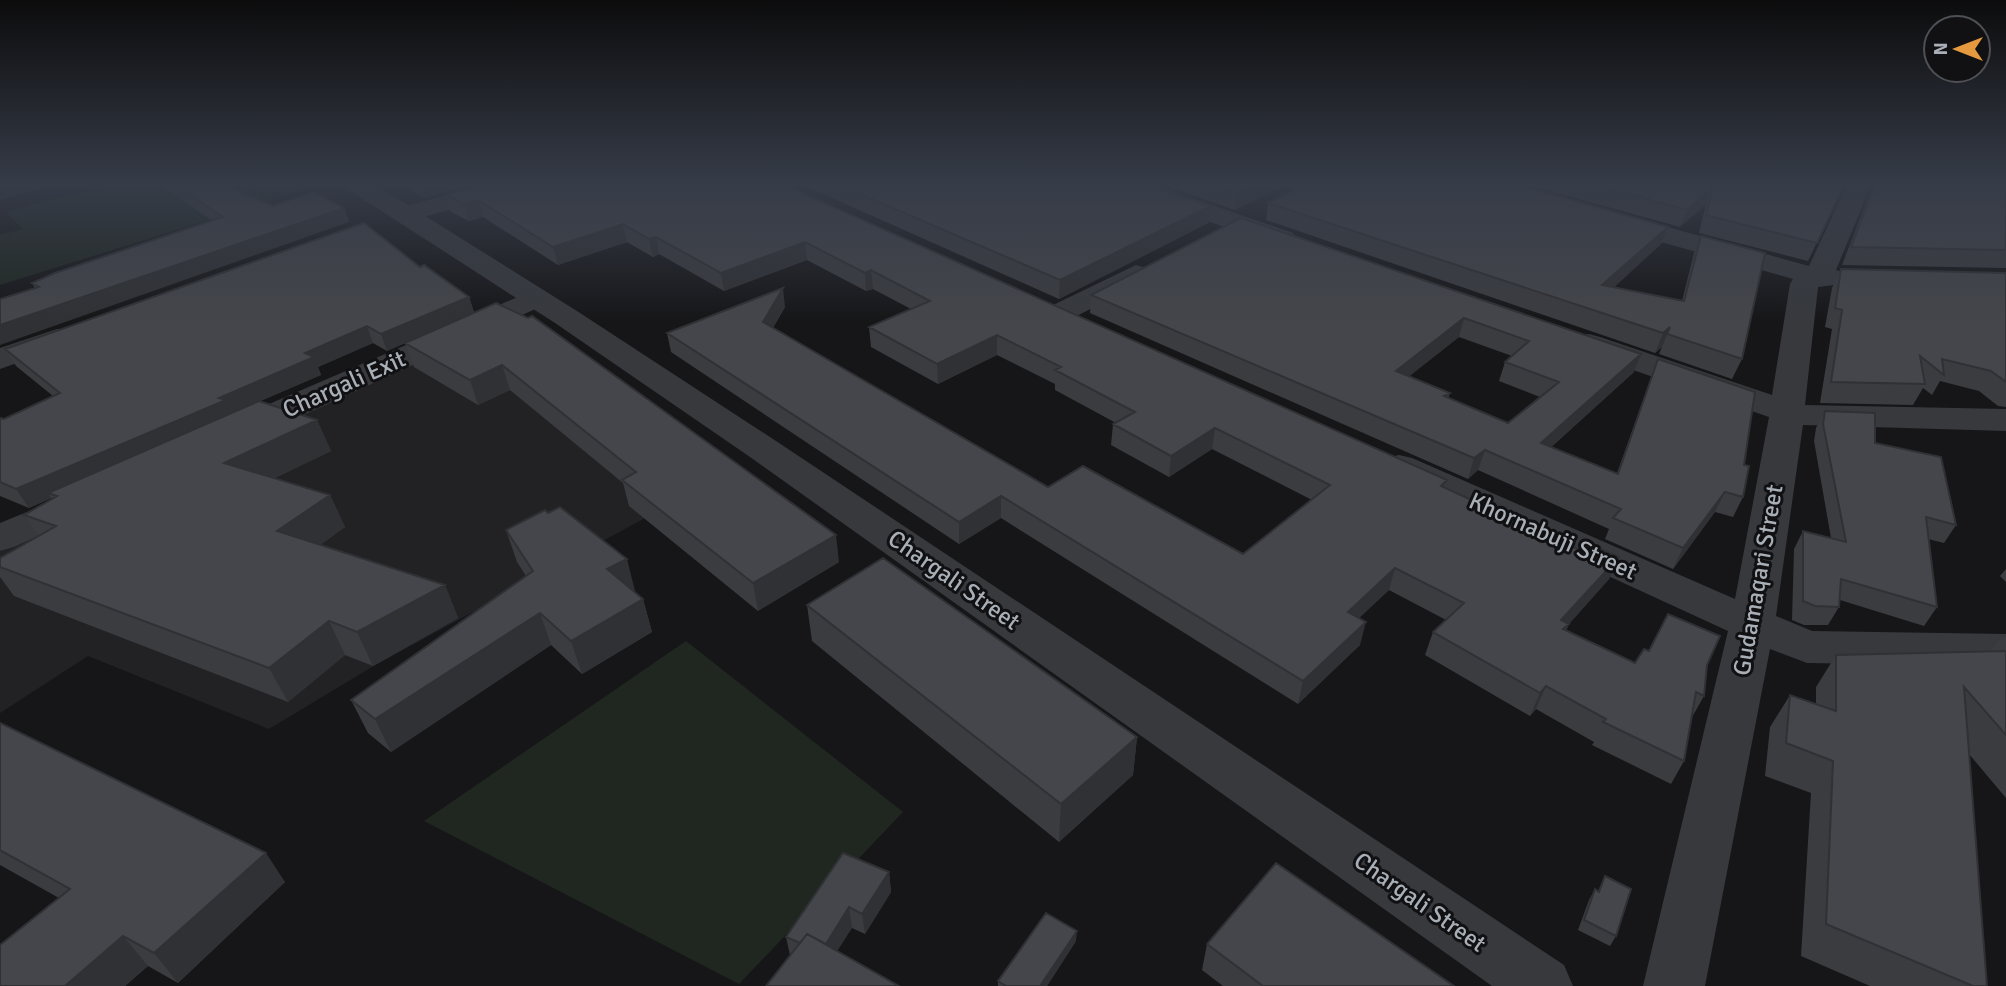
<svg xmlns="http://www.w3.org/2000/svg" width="2006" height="986" font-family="Signika,sans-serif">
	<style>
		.built { fill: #222225 }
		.green { fill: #202721 }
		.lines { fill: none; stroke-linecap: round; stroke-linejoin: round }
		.minor { fill: #37393d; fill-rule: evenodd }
		.tertiary { fill: #37393d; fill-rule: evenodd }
		.wall { fill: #3b3c40; fill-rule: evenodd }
		.shaded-wall { fill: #303134 }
		.building { fill: #45464b; stroke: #303134; stroke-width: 2; fill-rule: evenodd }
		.labels { text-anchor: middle; stroke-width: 6; stroke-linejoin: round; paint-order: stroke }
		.street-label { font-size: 24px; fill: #a9afb7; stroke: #111113 }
	</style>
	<rect width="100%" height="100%" fill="#161618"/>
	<path class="built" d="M509,315H524L733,470L372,667L269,729L88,656L0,713V543Z"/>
	<path class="green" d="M107,185H321L0,285V235L23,229L6,212Z
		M686,641L903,812L739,984L424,821Z"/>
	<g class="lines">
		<path class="minor" d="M483,185H525L522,190L405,222L396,219L392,214L396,209Z
			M1117,185H1154L1293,233L1297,239L1293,245L1284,247L1275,245L1120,190Z
			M1847,185H1871L1836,270L1842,272L1846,278L1842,284L1818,287L1805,405L2006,409V431L1803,425L1776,616L1812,631L2006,634V666L1807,663L1770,649L1705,986H1643L1728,631L1386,474L1380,466L1386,458L1399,455L1412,458L1735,599L1769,417L1578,351L1573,344L1578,337L1589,334L1600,337L1772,395L1790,284L1793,279L1604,226L1600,220L1604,214L1613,212L1809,266Z
			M1136,265L1146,268L1150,274L1146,280L1071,319L1060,322L1049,319L1045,313L1049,307Z
			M534,290L544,293L549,299L544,305L251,439L238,442L225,439L220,431L225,423Z
			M78,491L92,495L97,503L92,511L14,547L0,551V523Z"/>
		<path class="tertiary" d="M346,185H376L577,311L776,441L1564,965L1573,986H1492L750,457L555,323L349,190Z
			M57,329L68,331L73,338L68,345L0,369V348Z"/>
	</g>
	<path class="wall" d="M160,185H225L273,206L344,208L349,222L35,288L32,283L213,221Z
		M400,185H472L425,198Z
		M784,185L1445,488L1584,552L1619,557L1609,579L1569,624L1566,631L1635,663L1649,651L1707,665L1704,696L1691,719L1684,761L1671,784L1592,745L1594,742L1536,709L1530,716L1425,655L1433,632L1446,620L1389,590L1359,618L1360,645L1298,704L1001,518L959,544L671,352L667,333L785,307L773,328L1048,487L1243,554L1312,500L1212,449L1169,477L1111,445L1113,424L1116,423L1055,390V384L997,355L938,384L871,347L869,327L911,309L873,289L866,291L807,260L724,291L659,254L653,257L627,242L558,265L483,217L469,221L451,212L446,195Z
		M803,185H1148L1208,223L1059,299Z
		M1163,185H1284L1235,210Z
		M1529,185H1844L1808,261L1699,233L1706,204L1680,227Z
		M1873,185H2006V268L1842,265Z
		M1268,203L1668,227L1661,244L1614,287L1682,301L1694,253L1701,236L1742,359L1732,379L1659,354L1662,347L1655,353L1266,220Z
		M1241,218L1634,372L1551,447L1617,473L1658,359L1744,465L1743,497L1733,517L1715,512L1673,569L1605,539L1609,529L1478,470L1468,479L1090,313L1091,295ZM1459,337L1512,356L1505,362L1499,381L1540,397L1508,423L1448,398L1450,393L1409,376Z
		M1841,269L2006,273V407L1998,406L1979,391L1940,381L1932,395L1923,388L1913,405L1820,403L1832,329L1825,327L1832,288Z
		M469,297L474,312L839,562L758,611L629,506L623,483L510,390L478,405L414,367L405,343L387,351L373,343L318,367L321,375L260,401L317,420L331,451L275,478L330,495L345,527L320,545L445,585L458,618L373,666L345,655L288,702L14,596L0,577V558L38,536L24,515L52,499L51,498L29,508L0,496V418L4,419L53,396L16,366L5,349Z
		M1825,411L1875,443L1956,525L1944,543L1928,539L1937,607L1924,626L1840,600L1839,607L1828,625H1804L1792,620L1794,549L1803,531L1831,538L1814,441L1816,428Z
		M506,530L635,591H634L643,599L652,632L582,674L551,645L391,752L368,733L351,700L526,576L517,562Z
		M2006,569V582L2000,576Z
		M807,605L1137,737L1133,775L1059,842L812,641Z
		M2002,637H2006V798L1969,754L1973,986H1870L1801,956L1811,793L1765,776L1770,727L1790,695L1816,704V687L1836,655L1990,651Z
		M0,723L285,882L178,983L148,966L125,986H0L59,898L0,865Z
		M889,872L891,892L865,934L852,928L790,955L786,937Z
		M1605,876L1616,936L1610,946L1578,930L1589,900L1595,889L1598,891Z
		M1076,941L1047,986H998V981Z
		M1207,944L1454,986H1223L1202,970Z"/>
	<path class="shaded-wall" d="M0,185H54L0,200Z
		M420,185H472L425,198Z
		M1253,185H1284L1235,210L1237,193Z
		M1713,187L1706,204L1680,227L1687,210Z
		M478,200L483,217L469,221L464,204Z
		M1210,206L1208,223L1059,299L1060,280Z
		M344,208L349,222L0,345V325Z
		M623,224L627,242L558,265L553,247Z
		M1668,227L1661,244L1596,304L1602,285Z
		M656,237L659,254L653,257L649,239Z
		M805,242L807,260L724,291L721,273Z
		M871,270L873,289L866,291L865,273Z
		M783,288L785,307L765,341L763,322Z
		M469,297L474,313L387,351L381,334Z
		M1464,318L1459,337L1392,390L1396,371Z
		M367,326L373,343L318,367L321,375L48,493L51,498L29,508L16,489L219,398L305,353Z
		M1670,327L1662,347L1655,353L1663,333Z
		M997,335V355L938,384L937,364Z
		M1641,354L1634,372L1534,463L1541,443Z
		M502,365L510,390L478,405L470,380Z
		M317,420L331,451L241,494L224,463Z
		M1215,428L1212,449L1169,477L1171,456Z
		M1485,450L1478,470L1468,479L1474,458Z
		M1725,492L1715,512L1673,569L1683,548Z
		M330,495L345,527L293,564L277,531Z
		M1001,496V518L959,544V522Z
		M836,535L839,562L758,611L753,583Z
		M1619,557L1609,579L1569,624L1559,646L1561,620Z
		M627,559L635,591L616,602L607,569Z
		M1395,568L1389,590L1342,634L1348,612Z
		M445,585L458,618L373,666L357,632Z
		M643,599L652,632L582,674L571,641Z
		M540,613L551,645L391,752L375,719Z
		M329,621L345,655L288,702L269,668Z
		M1366,622L1360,645L1298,704L1303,681Z
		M1546,686L1536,709L1530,716L1540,693Z
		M1137,737L1133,775L1059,842L1061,804Z
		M266,853L285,882L178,983L154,953Z
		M889,872L891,892L865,934L862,914Z
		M849,907L852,928L824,972L821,952Z
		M1077,931L1076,941L1047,986H1040Z
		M123,936L148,966L125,986H65Z"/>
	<path class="building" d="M175,185H225L273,206L314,192L344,208L0,325V299L39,287L32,283L55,273L223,217Z
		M483,185H784L1447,480L1441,486L1584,552L1590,544L1619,557L1561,620L1569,624L1563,629L1635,663L1644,649L1649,651L1668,614L1720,636L1707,665L1704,696L1696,692L1684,761L1603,722L1606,719L1546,686L1540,693L1433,632L1464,603L1395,568L1348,612L1366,622L1303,681L1001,496L959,522L667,333L783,288L763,322L1048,487L1083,466L1243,554L1330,485L1215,428L1171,456L1113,424L1135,412L1055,370L1061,367L997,335L937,364L869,327L930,301L871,270L865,273L805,242L721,273L656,237L649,239L623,224L553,247L478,200L464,204L446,195Z
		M839,185H1148L1210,206L1060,280Z
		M1213,185H1253L1237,193Z
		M1304,185H1518L1668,227L1602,285L1684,301L1701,236L1765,253L1742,359L1667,334L1670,327L1663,333L1268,203Z
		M1595,185H1844L1817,243L1706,215L1713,187L1687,210Z
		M1875,185H2006V250L1851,247Z
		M1241,218L1641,354L1541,443L1618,474L1658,359L1755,392L1744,465L1749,466L1743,497L1725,492L1683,548L1613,518L1621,509L1485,450L1474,458L1091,295ZM1464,318L1529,341L1505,362L1559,382L1508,423L1444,396L1450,393L1396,371Z
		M364,223L420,267L424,265L469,297L381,334L367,326L305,353L314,357L219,398L226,400L16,489L0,482V418L4,419L60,393L5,349Z
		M1841,269L2006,273V382L1991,371L1942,359L1944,375L1920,356L1925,384L1831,382L1842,310L1835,308Z
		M496,303L528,318L532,316L836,535L753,583L622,480L636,472L502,365L470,380L405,343Z
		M259,401L317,420L224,463L330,495L277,531L445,585L357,632L329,621L269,668L0,567V558L56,526L24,515L57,496L48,493Z
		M1825,411L1875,413V443L1941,457L1956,525L1926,517L1937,607L1841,579L1839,607L1815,606L1803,601V531L1846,542L1823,424Z
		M560,507L627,559L607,569L643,599L571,641L540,613L375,719L351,700L533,571L506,530L545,510L548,513Z
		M883,558L1137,737L1061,804L807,605Z
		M2006,651V735L1964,687L1987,986H1973L1826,924L1833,761L1786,743L1790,695L1836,711V655Z
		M0,723L266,853L154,953L123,936L65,986H0V945L70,889L0,850Z
		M843,853L889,872L862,914L849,907L826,944L807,934L800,943L786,937Z
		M1276,863L1454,986H1263L1207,944Z
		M1605,876L1631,889L1616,936L1584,920L1595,889L1599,892Z
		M1046,913L1077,931L1040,986H1006L998,981Z
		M807,934L899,986H766Z"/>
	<linearGradient id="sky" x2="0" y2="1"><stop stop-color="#0c0c0d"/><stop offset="0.57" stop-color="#363c48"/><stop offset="1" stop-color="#363c48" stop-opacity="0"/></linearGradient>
	<rect width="2006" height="323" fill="url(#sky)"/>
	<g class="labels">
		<g class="street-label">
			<text transform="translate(344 384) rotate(-24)" y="8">Chargali Exit</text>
			<text transform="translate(1553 536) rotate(24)" y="8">Khornabuji Street</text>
			<text transform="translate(954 580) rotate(35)" y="8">Chargali Street</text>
			<text transform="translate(1758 580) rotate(-80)" y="8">Gudamaqari Street</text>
			<text transform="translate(1420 902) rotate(35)" y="8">Chargali Street</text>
		</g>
	</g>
	<g transform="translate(1957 49) rotate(270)"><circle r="33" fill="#111113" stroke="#4e5055" stroke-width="2"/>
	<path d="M0-5L12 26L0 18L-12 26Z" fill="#e59a40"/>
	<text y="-10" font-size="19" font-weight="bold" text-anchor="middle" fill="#a9afb7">N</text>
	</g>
</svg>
